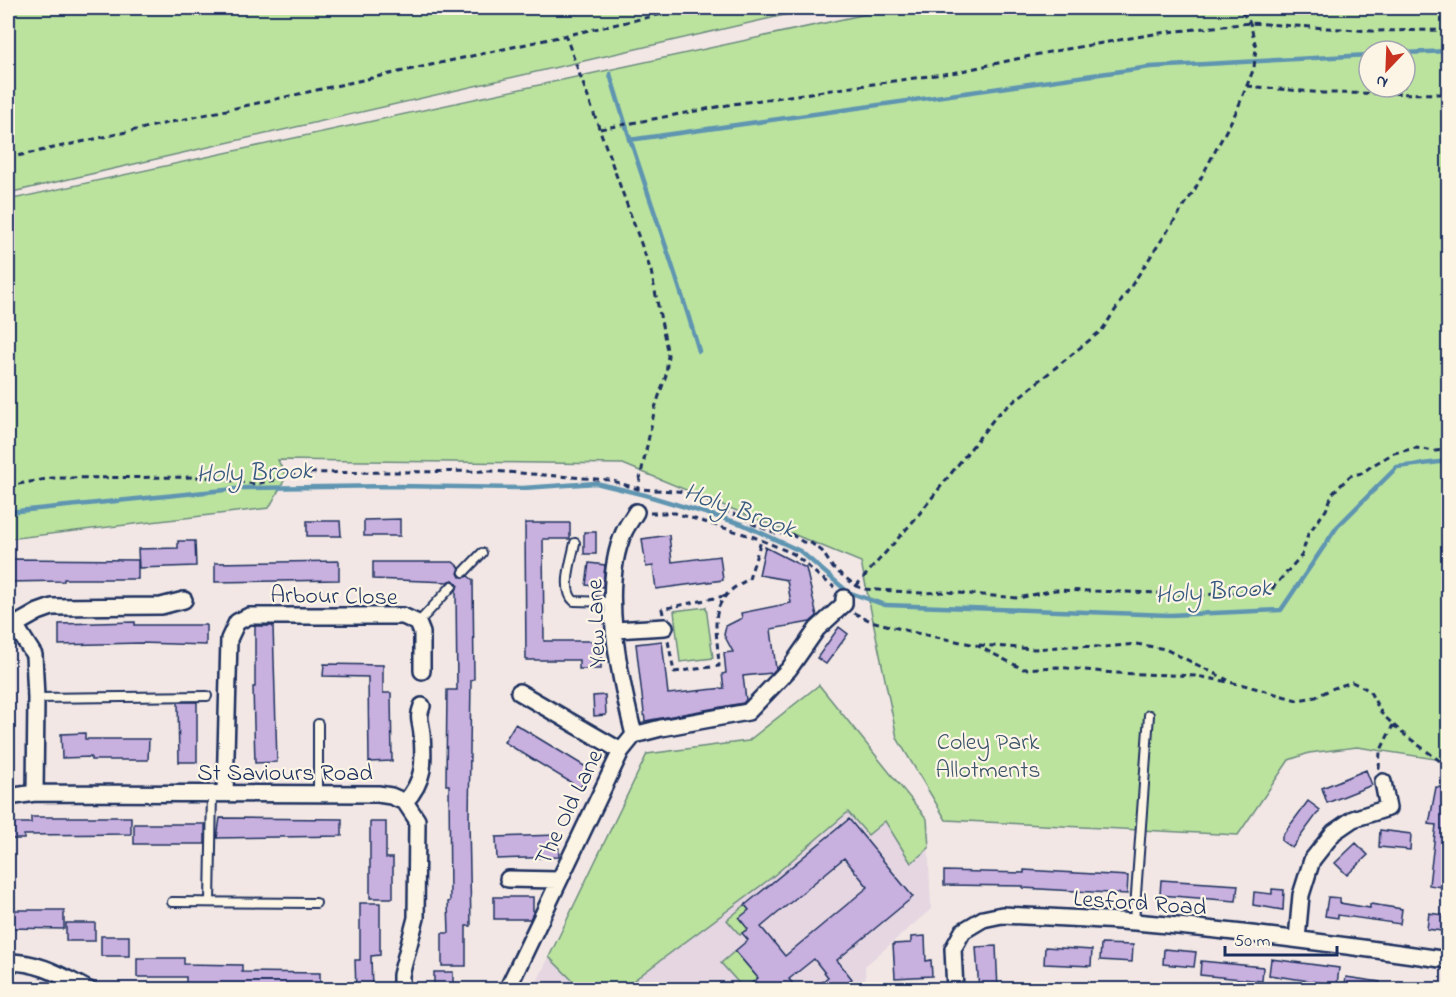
<svg xmlns="http://www.w3.org/2000/svg" width="1456" height="997" font-family="'Indie Flower',sans-serif">
	<style>
		.built { fill: #e5d6e2 }
		.green { fill: #bbe39e; stroke: #6b897e; stroke-width: 1.5; fill-rule: evenodd }
		.lines { fill: none; stroke-linecap: round; stroke-linejoin: round }
		.stream { stroke: #5e95b1; stroke-width: 4.5 }
		.building { fill: #c8b0df; stroke: #1b2f5e; stroke-width: 1.5; fill-rule: evenodd }
		.service-casing { stroke: #1b2f5e; stroke-width: 12 }
		.minor-casing { stroke: #1b2f5e; stroke-width: 20 }
		.path { stroke: #1b2f5e; stroke-width: 3; stroke-dasharray: 6 4.5; stroke-linecap: butt }
		.service { stroke: #fcf5e5; stroke-width: 8 }
		.minor { stroke: #fcf5e5; stroke-width: 15 }
		.labels { text-anchor: middle; stroke-width: 4.5; stroke-linejoin: round; paint-order: stroke }
		.street-label { font-size: 24px; fill: #1b2f5e; stroke: #fcf5e5 }
		.park-label { font-size: 24px; fill: #3b536b; stroke: #fcf5e5 }
		.water-label { font-size: 26px; font-style: italic; fill: #375a81; stroke: #fcf5e5 }
	</style>
	<rect width="100%" height="100%" fill="#f2e7e4"/>
	<filter id="ink" filterUnits="userSpaceOnUse"><feTurbulence type="fractalNoise" baseFrequency=".0167" numOctaves="2"/><feDisplacementMap in="SourceGraphic" scale="12" xChannelSelector="R" yChannelSelector="G"/><feConvolveMatrix kernelMatrix="1 2 1 2 8 2 1 2 1" color-interpolation-filters="sRGB"/></filter>
	<g filter="url(#ink)">
		<path class="built" d="M819,685L927,819L931,909L865,966L866,989L533,990L647,754L748,741Z"/>
		<path class="green" d="M8,8H815L8,193Z
			M894,8H1448V761L1357,747L1309,753L1289,760L1238,835L946,820L897,738L861,562L623,464L278,460L286,477L269,508L8,539V200ZM1369,51H1405V87H1369Z
			M706,607L713,658L680,662L674,611Z
			M819,685L927,819L929,848L911,863L885,821L868,835L848,812L771,878L622,989H581L549,957L647,754L748,741Z
			M745,905L749,910L748,929L740,935L727,920Z
			M735,951L758,978L744,989L721,963Z"/>
		<g class="lines">
			<path class="stream" d="M1405,53L1448,51
				M610,74C637,167 672,258 699,351
				M629,140L1150,67L1369,55
				M8,512L245,488L398,486L523,488L596,483L645,495L742,524L800,551L848,592L885,605L1170,615L1281,610L1337,527L1397,467L1448,461"/>
		</g>
		<path class="building" d="M400,519V536H364V520Z
			M307,521H340L341,536H307Z
			M525,523H570V539H543L544,641H601V669H579V660H526Z
			M584,532H596V554H584Z
			M669,535L672,562L720,556L723,580L656,589L653,566L646,567L642,539Z
			M178,541H195L196,566L139,568L138,549L178,548Z
			M765,547L806,568L817,616L810,622L771,629L776,669L772,673L743,676L746,700L743,703L645,721L636,644L662,641L668,694L724,688L722,674L726,673L724,653L733,652L724,635L726,626L742,618L741,613L791,603L787,580L759,575Z
			M8,559L138,560V579H64V581L8,582Z
			M339,561V580L215,582V563Z
			M373,562H453L460,568L458,573L460,577L468,576L473,580L474,679L471,680L469,820L471,926H466V966H442V933H449L448,902L450,901L449,785H446L447,690H457L456,591L458,585L453,580L448,582L373,579Z
			M589,563L605,565L603,587L586,585Z
			M135,622V625H206V645L140,643L59,645V624Z
			M255,626H273L277,762L255,763L253,687H255Z
			M839,627L848,634L826,664L817,658Z
			M324,664L383,665V693H391L392,761L369,762L368,677L323,676Z
			M605,695L606,715L594,716L593,696Z
			M178,702H197V762H179Z
			M515,724L591,770L580,788L504,742Z
			M85,733V739H149L148,760H91V757L62,758L61,734Z
			M1366,770L1372,785L1327,803L1322,788Z
			M1436,787L1449,789V827L1441,887L1429,885L1436,825L1429,824Z
			M1308,801L1320,810L1292,848L1282,841V836Z
			M31,817H131V834L24,835V839H8V823H31Z
			M220,818L342,819V836L217,838Z
			M849,819L913,897L837,960L852,979L840,990H812L828,977L814,959L789,979L798,990H744L758,978L735,951L748,940L742,933L748,929L739,918L749,910L745,905ZM844,858L868,887L785,956L761,927Z
			M370,822H386V858H393V898H370Z
			M134,824H205V844H134Z
			M1380,830L1411,834L1410,850L1379,847Z
			M558,835L559,857L497,859L496,837Z
			M1356,843L1368,855L1347,875L1335,863Z
			M1024,870L1128,876L1127,894L1023,888V886L944,885V871L1024,873Z
			M1161,880L1238,885L1236,901L1160,895Z
			M1272,889L1284,890L1283,910L1253,905L1254,892L1272,894Z
			M494,897H533V913L530,919H494Z
			M1328,897L1340,898V903L1370,908V904L1402,909L1400,924L1338,915V918L1325,916Z
			M360,903H380V955L371,956L372,990H356L355,960H360Z
			M8,910H64V929L8,928Z
			M1429,913L1449,916V932L1427,929Z
			M66,923H95V941H66Z
			M101,936H129V956H101Z
			M925,936L926,961L931,960L932,976L895,978L893,944L911,943V937Z
			M1101,944L1133,945L1132,962L1100,960Z
			M996,946L998,990H979L976,947Z
			M1045,947L1092,950L1091,966L1044,964Z
			M1164,949L1196,952L1194,967L1163,964Z
			M137,958H184V964L242,965V972L320,973V990H245V985L186,984V977H137Z
			M1271,959L1339,968L1337,985L1269,975Z
			M1201,961L1263,967L1262,981L1200,975Z
			M434,972H453V990H434Z
			M1346,977L1380,982L1379,990H1344Z"/>
		<g class="lines">
			<g class="service-casing">
				<path id="service" d="M575,543C572,558 561,590 574,601L612,602
					M464,572L482,553
					M418,623L452,586
					M36,698L207,696
					M318,795V724
					M172,902L316,903
					M210,902L212,793
					M1134,922L1149,715
					M722,990V989"/>
			</g>
			<g class="minor-casing">
				<path id="minor" d="M15,625L34,655L36,698L35,793
					M8,629L38,612L52,607L161,606L184,600
					M615,630L665,627
					M634,735C620,678 599,587 624,532C627,525 632,519 636,512
					M621,751L634,735L661,728L748,712L789,669L817,629L844,604V598
					M225,793L229,639L237,622L249,616H403L418,623L422,633V671
					M8,797L35,793L378,794L391,796L405,802L417,820L416,918L401,975V990
					M405,802C425,780 424,763 422,734C421,721 417,719 422,706
					M508,879L558,880
					M1297,939L1301,895L1312,860L1334,832L1353,819L1388,808L1383,782
					M8,962C40,962 60,975 89,990
					M507,990L621,751L519,692
					M955,990L953,949L963,931L983,919L1002,915C1046,917 1091,919 1135,922C1240,931 1344,945 1448,960"/>
			</g>
			<path class="path" d="M565,34L651,271L668,355L666,375L655,408L638,488
				M1247,86L1323,93L1448,94
				M600,129L733,104L957,72L1044,53L1160,33L1250,23L1372,31L1448,30
				M8,158L690,8
				M8,486L52,478L205,477L255,484L280,479L298,473L492,471L610,480L638,489L691,492L729,513L742,516L753,524L778,534H791L803,542L811,543L822,551L833,568L856,586L865,589L922,593L947,592L1018,598L1055,590L1160,593L1176,597L1271,590L1302,555L1308,534L1326,510L1333,493L1350,476L1362,473L1373,465L1394,453L1416,448L1435,451L1448,450
				M650,513H675L754,537L794,554L819,576L834,587
				M856,586L916,518L997,415L1102,330L1194,191L1237,110L1254,68L1256,47L1250,23L1239,8
				M854,613L871,621L916,633L976,645L1023,669L1057,667L1114,673L1197,676L1244,685L1297,700L1316,697L1331,689L1352,682L1369,690L1382,714L1401,732L1448,767
				M663,614L662,609L724,596
				M668,641L674,672L719,666C717,624 705,601 749,579L761,541
				M979,645L1035,649L1069,646L1104,647L1136,644L1165,649L1228,680
				M1379,769L1380,752L1393,725"/>
			<use href="#service" class="service"/>
			<use href="#minor" class="minor"/>
		</g>
	</g>
	<g class="labels">
		<g class="street-label">
			<text transform="translate(334 595) rotate(1)" y="8">Arbour Close</text>
			<text transform="translate(595 623) rotate(-92)" y="8">Yew Lane</text>
			<text x="285" y="780">St Saviours Road</text>
			<text transform="translate(568 807) rotate(-64)" y="8">The Old Lane</text>
			<text transform="translate(1140 902) rotate(4)" y="8">Lesford Road</text>
		</g>
		<g class="park-label">
			<text x="988" y="749">Coley Park<tspan x="988" dy="28">Allotments</tspan></text>
		</g>
		<g class="water-label">
			<text transform="translate(254 471) rotate(-2)" y="9">Holy Brook</text>
			<text transform="translate(740 509) rotate(20)" y="9">Holy Brook</text>
			<text transform="translate(1213 590) rotate(-4)" y="9">Holy Brook</text>
		</g>
	</g>
	<rect width="1456" height="997" fill="none" stroke="#fcf5e5" stroke-width="30"/>
	<rect x="15" y="15" width="1426" height="967" fill="none" stroke="#1b2f5e" stroke-width="2" filter="url(#ink)"/>
	<g transform="translate(1387 69) rotate(203)"><circle r="28" fill="#fcf5e5" stroke="#a2a6af" stroke-width="1.5"/>
	<path d="M0-4.5L10 22L0 15L-10 22Z" fill="#c8321e"/>
	<text y="-9" font-size="16" font-weight="bold" text-anchor="middle" fill="#1b2f5e">N</text>
	</g>
	<path d="M1225 946v9h112v-9" fill="none" stroke="#1b2f5e" stroke-width="3"/>
	<text x="1234" y="946" font-size="18" fill="#1b2f5e" stroke="#fcf5e5" stroke-width="4.5" paint-order="stroke">50 m</text>
</svg>
